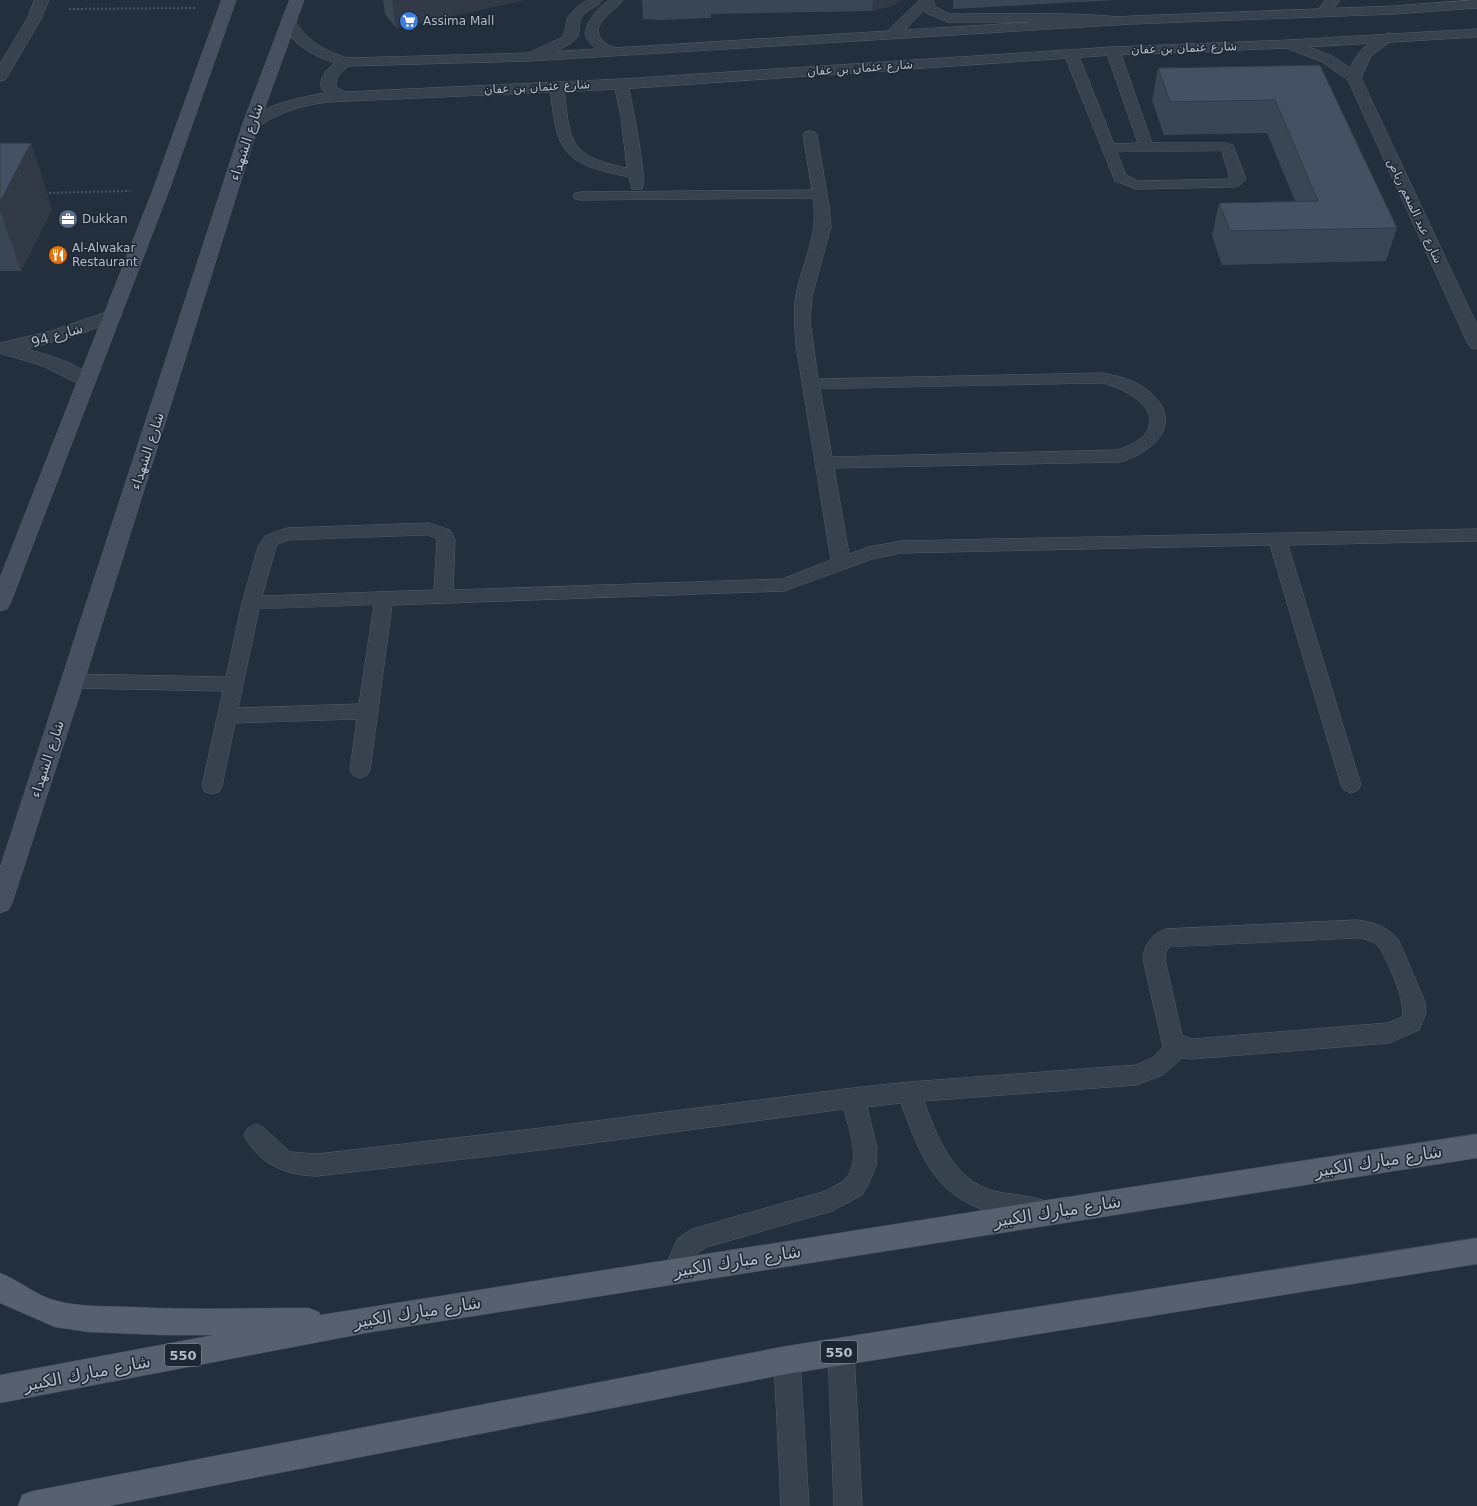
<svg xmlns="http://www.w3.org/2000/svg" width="1477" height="1506" font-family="'DejaVu Sans',Vazirmatn,sans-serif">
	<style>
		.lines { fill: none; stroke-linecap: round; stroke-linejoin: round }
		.service-casing { stroke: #565f6c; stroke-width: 1 }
		.minor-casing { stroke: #565f6c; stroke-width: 1 }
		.tertiary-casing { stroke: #565f6c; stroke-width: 1 }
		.secondary-casing { stroke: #565f6c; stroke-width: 1 }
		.primary-casing { stroke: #414a57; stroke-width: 1 }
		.path { stroke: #44595c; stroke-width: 2; stroke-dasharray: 2 2; stroke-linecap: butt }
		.service { fill: #38414e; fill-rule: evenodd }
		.minor { fill: #38414e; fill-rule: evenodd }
		.tertiary { fill: #38414e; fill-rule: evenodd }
		.secondary { fill: #465061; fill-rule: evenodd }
		.primary { fill: #56606e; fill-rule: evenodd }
		.wall { fill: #3b4654 }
		.shaded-wall { fill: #303945 }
		.building { fill: #455162; stroke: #303945 }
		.labels { text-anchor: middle; stroke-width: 3; stroke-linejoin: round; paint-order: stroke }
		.far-poi-label { font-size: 12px; fill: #b4bcc9; stroke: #1d2633; text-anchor: start }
		.far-street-label { font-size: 12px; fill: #b4bcc9; stroke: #1d2633 }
		.shield { fill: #1d2633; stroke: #878f9c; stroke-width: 1 }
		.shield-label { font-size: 13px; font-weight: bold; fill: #b4bcc9 }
		.street-label { font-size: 14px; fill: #b4bcc9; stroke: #1d2633 }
		.near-street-label { font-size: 17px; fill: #b4bcc9; stroke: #1d2633 }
	</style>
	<rect width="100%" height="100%" fill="#242f3e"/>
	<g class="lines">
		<g class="service-casing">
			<path id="service" d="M588,0H602C598,7 589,9 583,15C578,21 580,29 578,36C574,45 536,62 526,60L524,57L526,54L561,38C566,33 565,27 567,20C570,11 580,5 588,0Z
				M609,0H623C617,10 588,24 602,40C607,46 615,46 620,52L618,55C604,58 590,46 585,34C587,20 597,9 609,0Z
				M920,0H933L936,7L950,14C971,14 1119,11 1126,20L1119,24L1076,22H948L926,13L924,10L897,38H887L885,35L887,32Z
				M1113,47L1118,48L1120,51L1152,143H1225L1233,145L1246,179L1239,186L1234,187L1136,189L1115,181L1064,54L1066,51H1076L1078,54L1114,144L1138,143L1106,51L1108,48ZM1222,151L1230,179L1138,181L1126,175L1117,152Z
				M621,80L626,81L628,84C631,99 648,181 642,189H632L629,177C561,163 557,153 550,87L552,84H562L564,87C570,142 568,156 627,168L621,117L614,84L616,81Z
				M810,131L815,132L817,135L829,206L831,227L812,296L810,321L818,379L1103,373C1117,376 1131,379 1143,387C1187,417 1159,451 1120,462L834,468L849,554L869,547L901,541L1477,529V541L1288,545L1361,785L1358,790L1351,793L1344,790L1341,785L1270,545L901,553L872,559L784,591L392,605L370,770L367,775L360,778L353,775L350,770L357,719L235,723L222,786L219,792L212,794L205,792L202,786L223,691L73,688L66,686L63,681L66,676L73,674L226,677L242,603L258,547L265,536L287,528L429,523L450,530L455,540L453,590L782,579L831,560L796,345C795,329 793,312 796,295C803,260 819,236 813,198L580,200L575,199L573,196L575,193L580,192L812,190L803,135L805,132ZM1103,383C1122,388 1163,407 1146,433C1140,442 1127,446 1118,450L832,457L820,389ZM428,535L436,538L437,540L434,590L262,596L276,547L278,544L289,540ZM374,605L359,704L238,708L259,609Z
				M1357,920C1374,922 1389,927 1399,941L1425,1002L1426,1013L1419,1030L1389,1043L1192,1059L1182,1058L1163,1075L1136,1085L924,1101C937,1137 953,1180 994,1191C1011,1195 1029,1195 1045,1201L1048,1209L1045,1217C1031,1222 1016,1218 1002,1215C937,1201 922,1161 901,1103L867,1107L877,1148L876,1166L868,1185L862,1195L832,1211L707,1247L696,1254L684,1279L675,1283L666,1279L663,1271L678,1238L692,1229L826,1191C832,1187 840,1184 845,1179C862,1162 849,1129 844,1109L533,1151L317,1176C287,1176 258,1164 244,1135L248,1128L256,1124L264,1128L290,1152L317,1154L533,1129L853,1088L909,1082L1136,1065L1152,1058L1163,1047L1143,959C1144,944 1152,934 1166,929ZM1357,938C1365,939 1371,940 1377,945C1386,954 1407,1005 1402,1017L1387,1023L1192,1039L1182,1035L1165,959L1166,951L1170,947Z
				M841,1340L850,1343L854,1352L862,1506H834L828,1352L832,1343Z
				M787,1347L796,1351L800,1360L809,1506H781L774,1360L778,1351Z"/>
		</g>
		<g class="minor-casing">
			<path id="minor" d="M35,0H49L41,19L7,77L5,80L0,81V64L27,19Z
				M1326,0H1340L1328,16H1318L1316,13Z
				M1389,33L1394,34L1396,37L1371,56L1361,78L1477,325V349L1471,348L1468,344L1348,80L1322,62L1284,47L1282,44L1284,41H1294L1332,56L1350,68C1357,52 1371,37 1389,33Z
				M113,310L119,311L122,315L119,319L78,335L26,349C45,354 85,365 96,381L93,385L87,387L81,385L43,366L0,353V343L51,331Z"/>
		</g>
		<g class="tertiary-casing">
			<path id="tertiary" d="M1477,0V8L1394,14L1132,24L531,61L349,66C341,72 335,76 336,87L345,92L621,79L1113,47L1289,40L1477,29V37L1289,48L1113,55L621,89L327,102C306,105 286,110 267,121C259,126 254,132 245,129L242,126C256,106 302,97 325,93C315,83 325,70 335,63C311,55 293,45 281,22L283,19H293C310,43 320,48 347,58L531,53L1132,16L1394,6Z"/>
		</g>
		<g class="secondary-casing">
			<path id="secondary" d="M222,0H236L169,190L10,604L7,609L0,611V578L153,190Z
				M290,0H304L258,126L84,681L12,903L8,910L0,913V868L242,126Z"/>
		</g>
		<g class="primary-casing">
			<path id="primary" d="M1477,1134V1158L366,1333L0,1403V1375L214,1335H162L89,1332L55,1327L0,1303V1273C19,1280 36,1296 57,1301C80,1307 106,1306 130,1307C189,1310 249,1308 309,1308L319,1312L320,1315L1054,1199Z
				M1477,1238V1264L787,1374L109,1506H18L22,1495L33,1491L787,1346Z"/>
		</g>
		<path class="path" d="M69,9L196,8
			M45,193L130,191"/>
		<use href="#service" class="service"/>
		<use href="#minor" class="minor"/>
		<use href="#tertiary" class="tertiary"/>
		<use href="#secondary" class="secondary"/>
		<use href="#primary" class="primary"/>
	</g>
	<path class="wall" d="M383,0H525L396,28L385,14Z
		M642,0H901L895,5L872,11L711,14V18L658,20L643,19Z
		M953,0H1116L953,9Z
		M1320,65L1397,228L1386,261L1222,265L1212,236L1219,203L1295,201L1267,133L1164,135L1152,100L1158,68Z
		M0,143H31L52,209L21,271H0Z"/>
	<path class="shaded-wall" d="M392,0H525L396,28Z
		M873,0H901L895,5L872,11Z
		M31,143L52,209L21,271L0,210V202Z"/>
	<path class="building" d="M1320,65L1397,228L1230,231L1219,203L1318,201L1275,100L1170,102L1158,68Z
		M0,143H31L0,202Z"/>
	<defs>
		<g id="supermarket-disc" transform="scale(1)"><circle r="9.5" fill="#3f7fe0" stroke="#1d2633"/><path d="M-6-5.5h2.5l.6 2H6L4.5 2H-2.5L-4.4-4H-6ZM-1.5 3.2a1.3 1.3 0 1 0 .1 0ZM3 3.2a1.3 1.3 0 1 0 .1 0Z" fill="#fff"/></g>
		<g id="office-disc" transform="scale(1)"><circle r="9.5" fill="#5c6f8a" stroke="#1d2633"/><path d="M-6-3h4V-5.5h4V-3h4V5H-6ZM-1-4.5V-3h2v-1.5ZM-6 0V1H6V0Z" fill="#fff"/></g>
		<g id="restaurant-disc" transform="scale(1)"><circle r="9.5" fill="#e8710a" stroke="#1d2633"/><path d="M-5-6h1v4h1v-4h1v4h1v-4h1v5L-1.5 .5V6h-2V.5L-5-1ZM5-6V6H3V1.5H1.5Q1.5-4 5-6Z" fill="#fff"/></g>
	</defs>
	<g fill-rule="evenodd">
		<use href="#supermarket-disc" x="409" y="21"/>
		<use href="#office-disc" x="68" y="219"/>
		<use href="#restaurant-disc" x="58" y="255"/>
	</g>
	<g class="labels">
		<g class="far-poi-label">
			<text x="423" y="25">Assima Mall</text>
			<text x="82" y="223">Dukkan</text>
			<text x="72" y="252">Al-Alwakar<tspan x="72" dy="14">Restaurant</tspan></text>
		</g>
		<g class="far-street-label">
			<text transform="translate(1184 48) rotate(-2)" y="4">شارع عثمان بن عفان</text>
			<text transform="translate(860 68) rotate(-4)" y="4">شارع عثمان بن عفان</text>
			<text transform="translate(537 87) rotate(-3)" y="4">شارع عثمان بن عفان</text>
			<text transform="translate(1415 211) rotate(65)" y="4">شارع عبد المنعم رياض</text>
		</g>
		<g class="shield">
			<rect x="821" y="1341" width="36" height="22" rx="3"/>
			<rect x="165" y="1344" width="36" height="22" rx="3"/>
		</g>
		<g class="shield-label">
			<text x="839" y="1357">550</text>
			<text x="183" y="1360">550</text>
		</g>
		<g class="street-label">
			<text transform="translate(246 142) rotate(-72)" y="5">شارع الشهداء</text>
			<text transform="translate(57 335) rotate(-17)" y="5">شارع 94</text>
			<text transform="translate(147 451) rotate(-72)" y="5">شارع الشهداء</text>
			<text transform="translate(47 759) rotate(-72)" y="5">شارع الشهداء</text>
		</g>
		<g class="near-street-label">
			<text transform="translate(1378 1161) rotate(-9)" y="6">شارع مبارك الكبير</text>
			<text transform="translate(1057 1211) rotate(-9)" y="6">شارع مبارك الكبير</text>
			<text transform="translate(737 1261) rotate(-9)" y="6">شارع مبارك الكبير</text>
			<text transform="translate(417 1312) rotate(-9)" y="6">شارع مبارك الكبير</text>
			<text transform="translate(87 1373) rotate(-11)" y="6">شارع مبارك الكبير</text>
		</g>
	</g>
</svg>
